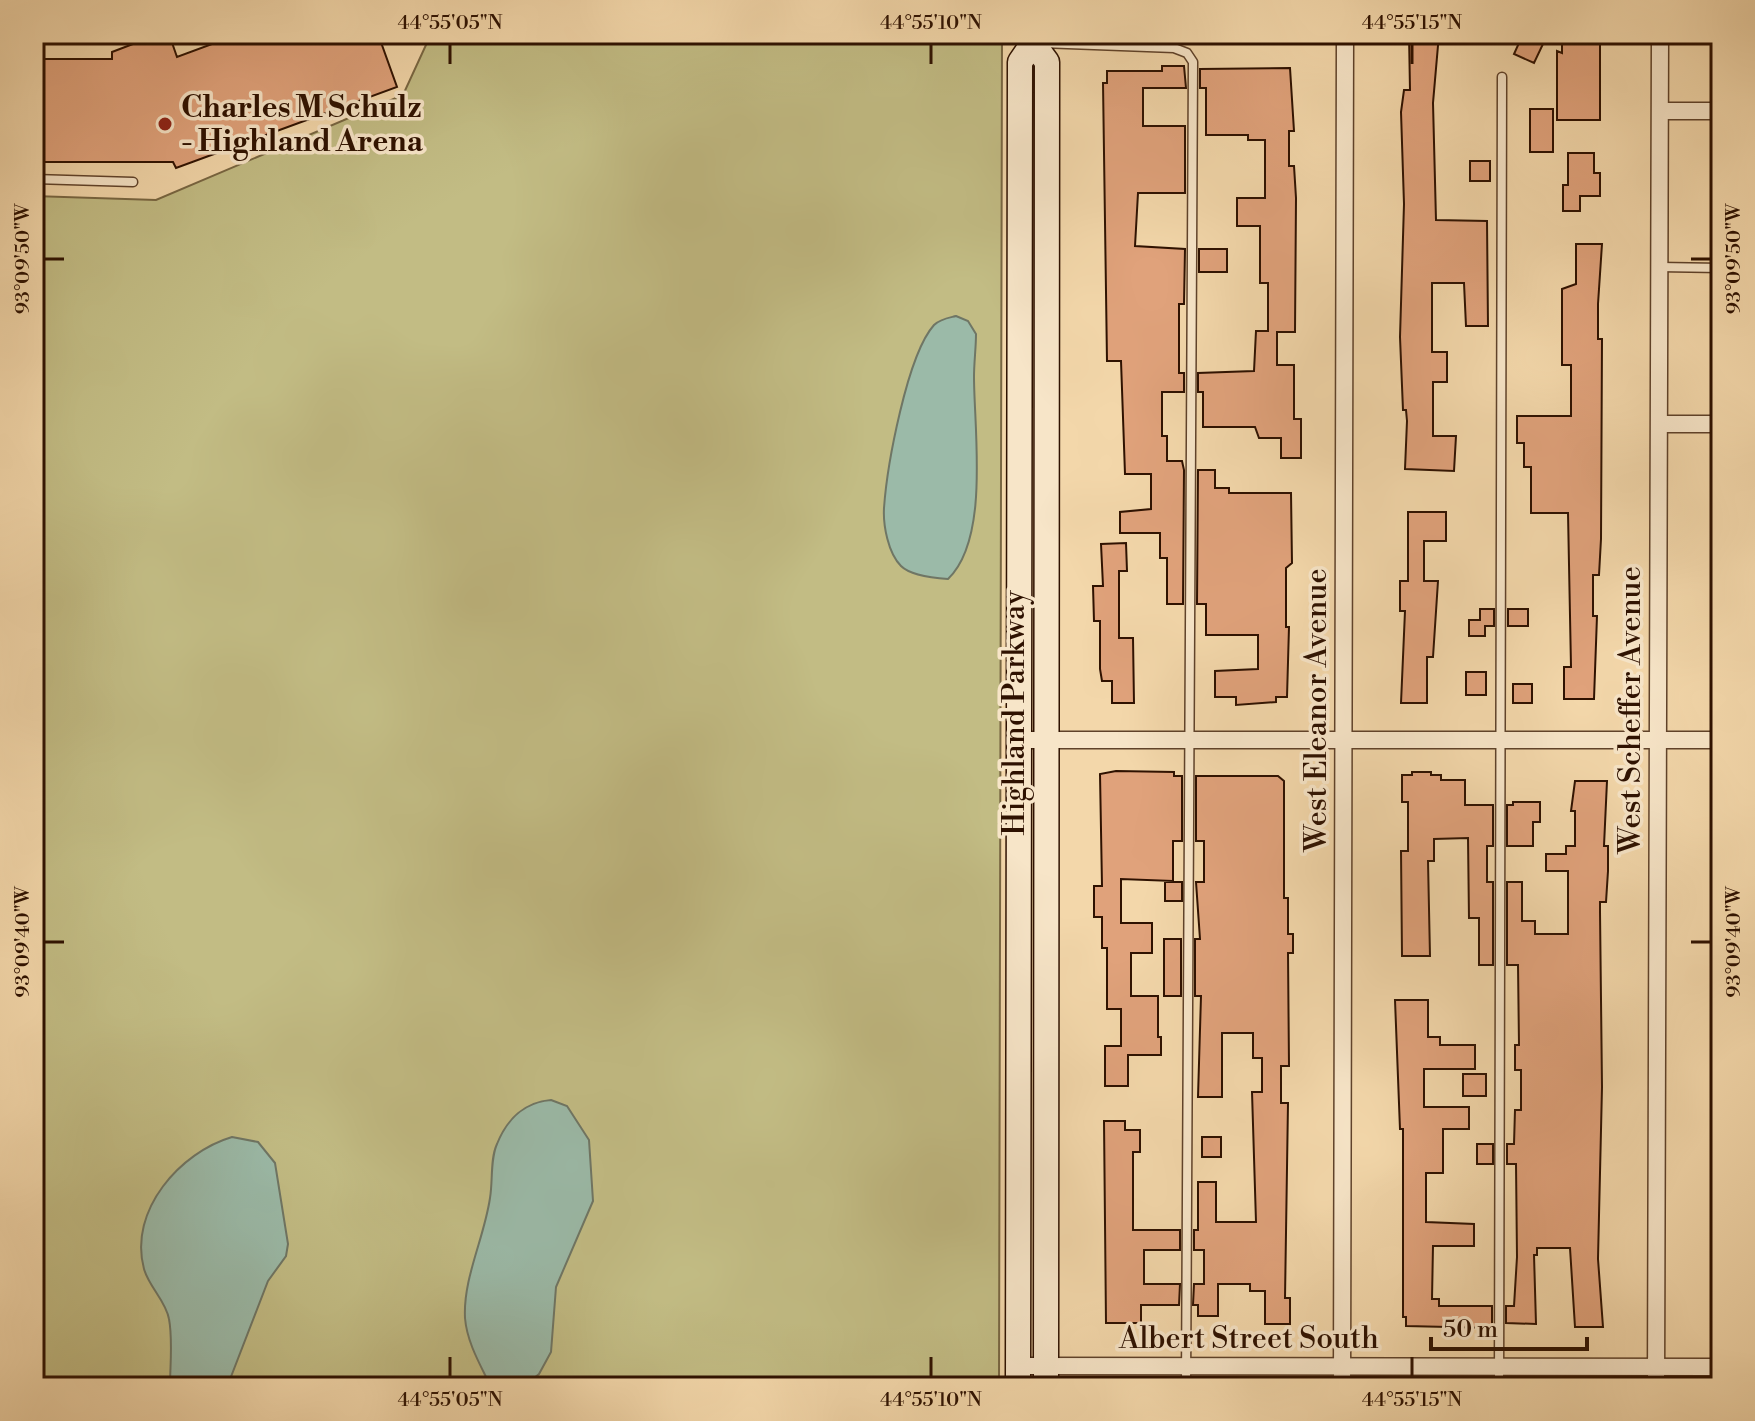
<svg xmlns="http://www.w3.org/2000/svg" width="1755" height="1421" font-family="'Libre Bodoni',serif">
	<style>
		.green { fill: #c2bc84; stroke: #786642; stroke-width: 2 }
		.water { fill: #9bbaa8; stroke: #6f7665; stroke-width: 2 }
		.building { fill: #e0a27b; stroke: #2e1100; stroke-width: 2 }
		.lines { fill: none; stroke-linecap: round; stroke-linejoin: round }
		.lane-casing { stroke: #5f422a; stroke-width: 11 }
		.street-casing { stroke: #5f422a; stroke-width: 19 }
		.secondary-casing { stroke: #2e1100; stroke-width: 27 }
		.lane { stroke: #f7e5c8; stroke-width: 8 }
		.street { stroke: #f7e5c8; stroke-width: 16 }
		.secondary { stroke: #f7e5c8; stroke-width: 24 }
		.ticks { fill: none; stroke: #2e1100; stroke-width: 3 }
		.poi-dot { fill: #8f2418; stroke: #f7e5c8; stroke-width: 3 }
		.labels { text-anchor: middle; stroke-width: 7; stroke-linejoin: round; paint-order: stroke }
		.poi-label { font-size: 30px; font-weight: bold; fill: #2e1100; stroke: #f7e5c8; text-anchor: start }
		.street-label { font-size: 30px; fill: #2e1100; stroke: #f7e5c8 }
		.neatline { fill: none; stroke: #2e1100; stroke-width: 3 }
		.ticks-label { font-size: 20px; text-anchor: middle; fill: #2e1100 }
	</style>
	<rect width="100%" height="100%" fill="#f3d7aa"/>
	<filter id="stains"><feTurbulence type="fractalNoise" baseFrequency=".0025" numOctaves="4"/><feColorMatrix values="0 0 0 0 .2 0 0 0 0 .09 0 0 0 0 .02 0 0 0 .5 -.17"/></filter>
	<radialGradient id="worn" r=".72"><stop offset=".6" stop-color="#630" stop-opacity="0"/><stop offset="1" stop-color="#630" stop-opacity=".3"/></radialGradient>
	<path class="green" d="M431,34H1002L999,1387H34V196L156,200L403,95Z"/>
	<path class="water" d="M956,316L968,321L976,334C976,348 974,362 974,377C974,430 990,539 948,579C934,578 911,576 901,566C888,553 883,525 884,508C887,466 907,355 934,325C940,319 948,318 956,316Z
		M551,1100L567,1106L589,1140L593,1201L556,1287L551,1352L539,1374L523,1387H491C481,1366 467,1343 465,1318C463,1278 484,1239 490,1198C493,1181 490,1159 497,1144C507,1119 525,1102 551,1100Z
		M232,1137L258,1142L275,1163L288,1244L286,1256L268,1281L227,1387H170C170,1365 173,1340 169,1319C166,1301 149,1287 144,1269C128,1210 181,1152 232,1137Z"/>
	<path class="building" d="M159,34H169L177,57L239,34H378L397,87L176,168L173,162H34V59H112V52Z
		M1409,34H1439L1433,103L1436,220L1487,221L1488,326H1466L1464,283H1432V352H1447V382H1433V436H1456L1454,471L1405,469L1407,421L1406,410H1403L1400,337L1404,204L1401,112L1404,90H1410Z
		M1523,34L1543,44L1534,63L1514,54Z
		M1562,40H1600V120H1557V51L1562,53Z
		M1162,66H1184L1186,88H1143V126H1185V193H1138L1135,246L1185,249L1184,304H1179V373H1184V392H1162V436H1167V461H1182L1184,470L1183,604H1167V558H1160V533H1120V512L1151,509V474H1125L1121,361H1107L1103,83H1107V71H1162Z
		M1290,68L1294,131H1289V166H1294L1296,198L1295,332H1277V365H1294V419H1301V458H1281V438H1259L1255,427H1203V392H1198V373L1254,371L1256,331H1268V283H1260V226H1237V198H1265V140H1248V135H1206V88H1200V69Z
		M1530,109H1553V152H1530Z
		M1568,153H1594V173H1600V196H1580V211H1563V185H1568Z
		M1470,161H1490V181H1470Z
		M1576,244H1602L1598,304V339H1602L1601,539L1599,575H1593V616H1597L1594,699H1564V667H1571L1568,513H1531V467H1524V443H1517V416H1571V365H1562V289L1576,284Z
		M1199,249H1227V272H1199Z
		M1198,470H1215V488H1229V493H1291L1292,563L1286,568V627H1289L1287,697H1276V702L1236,705V697H1215V671L1258,669V635H1206V604H1197Z
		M1408,512H1446V541H1424V581H1438L1433,657H1427V703H1401L1405,611H1400V581H1408Z
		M1126,543L1127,571H1119V638H1133L1134,703H1112V681H1102L1100,669V621H1094L1093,586H1103L1101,544Z
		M1480,609H1494V626H1485V636H1469V620H1480Z
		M1508,609H1528V626H1508Z
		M1466,672H1486V695H1466Z
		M1513,684H1532V703H1513Z
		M1116,771L1174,772V776H1182V841H1173V881L1121,879V923H1152V953H1131V996H1158V1037H1161V1055H1128V1086H1105V1046H1121V1009H1107V948H1102V917H1094V886H1102L1100,774Z
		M1412,772H1431V775H1441V780H1465V805H1493V846H1487V882H1493V965H1479V918H1469L1468,838L1434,839V861H1428L1430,956H1402L1401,851H1408V802H1402V775H1412Z
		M1196,776H1278L1284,781V898H1288V934H1293V953H1288L1289,1066H1281V1103H1288L1285,1298H1290V1324H1265V1291H1250V1284H1218V1316H1198V1305H1193L1194,1284H1204V1250H1194V1230H1198V1182H1216V1222H1256L1252,1092H1262V1058H1253V1033H1222V1097H1198L1201,996H1195V939H1200L1196,882H1204V841H1196Z
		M1575,781H1607L1604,846H1608V871L1606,902H1600V912L1602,1087L1598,1259L1603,1327H1575L1570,1248H1537V1255H1534L1536,1324L1506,1323V1306H1514L1517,1257L1516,1164H1507V1144H1514L1515,1110H1521V1070H1515V1045H1519L1518,965H1507V882H1522V921H1535V934H1568V871H1546V854H1566V846H1575V811H1571Z
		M1513,802H1540V822H1533V846H1507V805H1513Z
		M1165,882H1182V901H1165Z
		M1164,939H1181V996H1164Z
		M1395,1000H1428V1037H1440V1045H1475V1069H1424V1107H1469V1129H1443V1173H1426V1222L1474,1224V1246H1433L1432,1299H1439V1306H1492V1328L1406,1326V1317H1403V1129H1400Z
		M1463,1074H1486V1096H1463Z
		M1104,1121H1125V1130H1140V1152H1133V1230H1180V1250H1144V1284H1180L1179,1305H1141V1323H1106Z
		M1202,1137H1221V1157H1202Z
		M1477,1144H1493V1164H1477Z"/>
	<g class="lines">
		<g class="lane-casing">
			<path id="lane" d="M1041,43L1174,48L1187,53L1193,62L1186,1387
				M34,179L133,182
				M1659,267L1721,268
				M1499,1387L1502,77"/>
		</g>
		<g class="street-casing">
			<path id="street" d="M1660,111H1721
				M1659,424H1721
				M1019,740H1721
				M1018,1366L1721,1367
				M1342,1387L1345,34
				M1656,1387L1660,34"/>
		</g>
		<g class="secondary-casing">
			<path id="secondary" d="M1033,43L1047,62L1046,1387
				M1018,1387L1020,62L1033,43V34"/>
		</g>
		<use href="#lane" class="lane"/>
		<use href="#street" class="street"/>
		<use href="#secondary" class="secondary"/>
	</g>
	<path class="ticks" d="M450,44V64M931,44V64M1412,44V64M44,259H64M1691,259H1711M44,942H64M1691,942H1711M450,1357V1377M931,1357V1377M1412,1357V1377"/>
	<circle class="poi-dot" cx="165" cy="124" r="8"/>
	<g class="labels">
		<g class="poi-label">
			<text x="181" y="117">Charles M Schulz<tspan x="181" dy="34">- Highland Arena</tspan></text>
		</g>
		<g class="street-label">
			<text transform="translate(1316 710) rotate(-90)" y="10">West Eleanor Avenue</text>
			<text transform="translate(1630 710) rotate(-90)" y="10">West Scheffer Avenue</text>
			<text transform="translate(1014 713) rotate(-90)" y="10">Highland Parkway</text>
			<text x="1249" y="1348">Albert Street South</text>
		</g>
	</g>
	<rect width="1755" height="1421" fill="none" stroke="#f3d7aa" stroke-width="88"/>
	<path d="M1431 1337v12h156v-12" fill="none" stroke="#2e1100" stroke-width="4"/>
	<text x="1443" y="1337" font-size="24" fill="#2e1100" stroke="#f7e5c8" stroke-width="6" paint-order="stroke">50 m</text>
	<rect x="44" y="44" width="1667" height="1333" class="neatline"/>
	<g class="ticks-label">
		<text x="450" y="29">44°55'05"N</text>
		<text x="931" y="29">44°55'10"N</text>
		<text x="1412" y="29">44°55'15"N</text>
		<text transform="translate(1733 259) rotate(-90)" y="7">93°09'50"W</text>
		<text transform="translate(22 259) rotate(-90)" y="7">93°09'50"W</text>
		<text transform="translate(1733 942) rotate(-90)" y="7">93°09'40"W</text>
		<text transform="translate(22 942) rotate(-90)" y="7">93°09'40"W</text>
		<text x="450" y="1406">44°55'05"N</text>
		<text x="931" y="1406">44°55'10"N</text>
		<text x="1412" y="1406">44°55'15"N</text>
	</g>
	<rect width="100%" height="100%" filter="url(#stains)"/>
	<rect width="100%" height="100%" fill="url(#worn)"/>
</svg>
